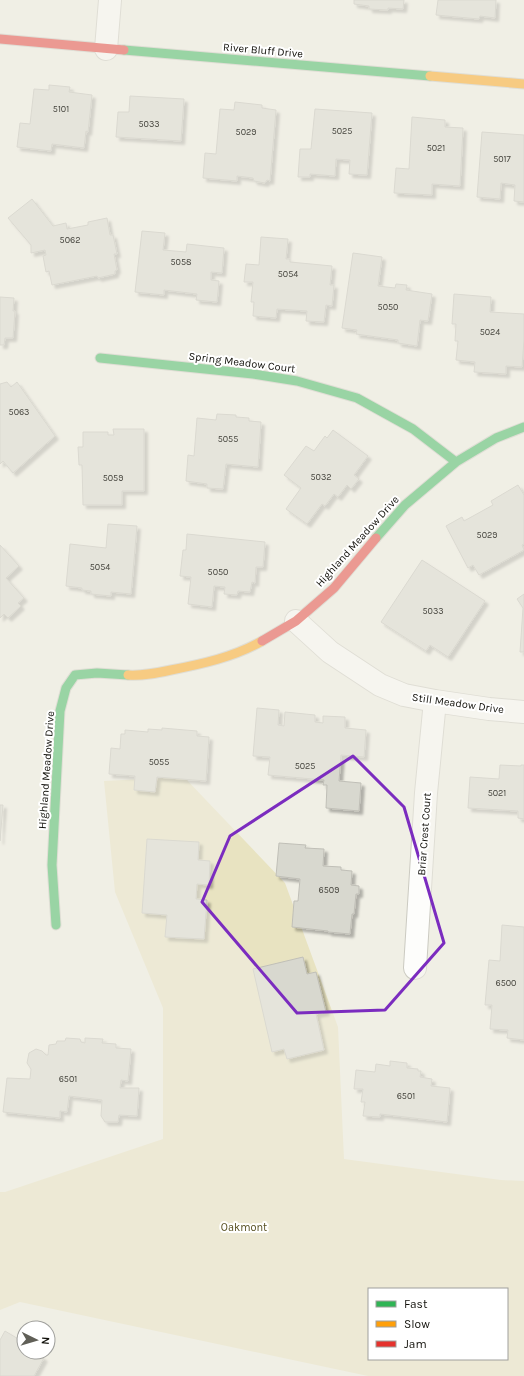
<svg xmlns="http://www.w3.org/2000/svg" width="524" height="1376" font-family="Karla,sans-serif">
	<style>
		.green { fill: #e8e3c1; fill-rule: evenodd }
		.building { fill: #d8d8cf; stroke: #c0bfb7; filter: url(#shadow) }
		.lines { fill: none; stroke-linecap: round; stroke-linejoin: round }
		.street-casing { stroke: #cbcac1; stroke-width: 24 }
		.fast-casing { stroke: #cbcac1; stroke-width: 11 }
		.slow-casing { stroke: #cbcac1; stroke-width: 11 }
		.jam-casing { stroke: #cbcac1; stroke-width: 11 }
		.street { stroke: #fdfdfb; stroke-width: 22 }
		.fast { stroke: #30b455; stroke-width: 9 }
		.slow { stroke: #ff9f0a; stroke-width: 9 }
		.jam { stroke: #e5322d; stroke-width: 9 }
		.marked { fill: none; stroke: #7b2cbf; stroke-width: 3; stroke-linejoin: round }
		.labels { text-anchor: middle; stroke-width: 4; stroke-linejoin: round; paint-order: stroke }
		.number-label { font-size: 9px; fill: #46453e }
		.street-label { font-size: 11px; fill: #12110b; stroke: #fff }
		.park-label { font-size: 11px; fill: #554e1f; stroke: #fff }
	</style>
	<defs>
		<filter id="shadow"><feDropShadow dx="3.5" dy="3.5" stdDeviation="1" flood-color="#0004"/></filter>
	</defs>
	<rect width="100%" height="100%" fill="#f0efe5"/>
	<path class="green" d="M184,777L285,883L338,1027L344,1159L501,1180L524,1181V1376H368L20,1302L0,1310V1192H5L163,1139V1008L115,892L104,781ZM369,1289H507V1359H369Z"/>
	<path class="building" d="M354,0H404L403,9L388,8V10L369,9V6L354,4Z
		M438,0H496L495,18L480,16L479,19L436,15Z
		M49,85L70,87L69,92L92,95L88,132L86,131L84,148L52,144L51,151L17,147L20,123L30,124L34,89L49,90Z
		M130,96L184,99L181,141L116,137L118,112H129Z
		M235,102L262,105V108L276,110L270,181L267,180L265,183L254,181L253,178L237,176V181L203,178L205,153L216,154L220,109L234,110Z
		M315,109L372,113L367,175L349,174L350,160L336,159L335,176L310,174V177H298L300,149H311Z
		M412,117L445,120V127L463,128L460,186L432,184V195L394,193L396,168L409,169Z
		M482,132L524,135V202L514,201L515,185L501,183L500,199L477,197Z
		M32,199L53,226L66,223L67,229L88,225V222L107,218L110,235H113L117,254H114L117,270L115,271V274L98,278L97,276L52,285L49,271L46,272L43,256L46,255L45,250L31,253V245L8,218Z
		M142,231L165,233L163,250L186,252L187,244L224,248L222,273L211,272V280L219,281L217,302L196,300L197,294L164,290V295L135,292Z
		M261,237L288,239L286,259H290V262L332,266L330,285H334L332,306L326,305L324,322L306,321L307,311L277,309L276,318L253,316L254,302H251L253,282H244L246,264L259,265Z
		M353,253L382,257L378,286L395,288L396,284L407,285L406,290L432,294L428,321L420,320L417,346L398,343V340L356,334L357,330L342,328Z
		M454,294L491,297L490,312L524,314V340L522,367L506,366V374L474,372L475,362L456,360L458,341H455L456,324H452Z
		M0,297L14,298L13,311H15L13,338H5L4,345H0Z
		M7,382L11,387L17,382L55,436L13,473L3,461L0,464V384Z
		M217,414L236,415V417L249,418V421L261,422L258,467L226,464L223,489L207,488V484L186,481L188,455L194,456L197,418L216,420Z
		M113,429H144V491H122V505H83L82,465H79L78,447H83V432H108V435H114Z
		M333,430L368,456L354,475L359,479L351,489L347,485L338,497L334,494L325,506L322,504L307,524L286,509L301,488L284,475L306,446L314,451L325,436L327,438Z
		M518,485L524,495V544L522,545L524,550L479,575L473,565L468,568L446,526L462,517L464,521L493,505L491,501Z
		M108,524L137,526L131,594L111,592V596L91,594V591L82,590V588L66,586L70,544L106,548Z
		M187,534L265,542L263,567H256L255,583L252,582L250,592L238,591L237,595L224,594L225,587L214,586L212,607L188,604L191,577L180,576L183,550H186Z
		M0,545L19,566L6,578L24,598L18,603L21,606L8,618L4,614L0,618Z
		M422,560L485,601L448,657L430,645L426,651L381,622Z
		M524,594V652H520L523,608L517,599Z
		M257,708L279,710L278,725L284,726L285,712L315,715V722L323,723V716L345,717V728L366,730L364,757L341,755L339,781L361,783L359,811L326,808L327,785H323L324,780L268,775L270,757L253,756Z
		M162,728L197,731V736L209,737L206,781L157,777L155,792L134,790L135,776L109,774L111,748L120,749L121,734H125V730L148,732V729L162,730Z
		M500,765L521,766V765H524V819L518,818V811L468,808L470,777L499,779Z
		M0,805H3L0,841Z
		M147,839L199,842L198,860L210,861L209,885L197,884L196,899L207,900L204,939L165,937L167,915L142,913Z
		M279,843L306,845L305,848L324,849L323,866L341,867V870L352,871L351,885L359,886V894H356L354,914H352L350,934L328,932V931L292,927L294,901H298L300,879L276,876Z
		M502,925L524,927V1040L507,1038L508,1030L490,1029L492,1005H485L489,960L500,961Z
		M303,957L307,974L316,972L326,1012L316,1014L324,1050L287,1059L284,1049L272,1052L253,969Z
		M66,1038L80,1039L81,1042L85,1043V1038L103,1039L102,1043L116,1044V1048L131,1049L128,1081L121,1080L120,1088H139L137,1116L119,1115L118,1122H105L101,1116L102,1100L69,1096L67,1112L60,1111V1118L3,1112L7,1078L30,1079L31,1069L27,1063L29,1053L36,1049L42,1051L46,1055H48L49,1045L56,1044L57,1041H65Z
		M390,1061L407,1063V1068L418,1069V1071H421L420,1077L432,1079L431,1086L450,1088L447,1122L380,1114V1117L363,1116L365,1102H361L363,1089H354L356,1070L375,1072L376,1064L390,1066Z
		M5,1331L20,1340L18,1342L24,1346V1352H34L44,1358L34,1376H0V1340Z"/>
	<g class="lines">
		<g class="street-casing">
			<path id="street" d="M106,49L110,0
				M296,621L330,652L380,685L404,695L435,701L489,709L524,712
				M415,968L426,793L435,701"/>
		</g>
		<g class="fast-casing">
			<path id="fast" d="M124,50L430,76
				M100,358L253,374L297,381L357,398L413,429L456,462
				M376,538L405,505L456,462L496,438L524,427
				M56,925L52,865L60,711L66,688L75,675L97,673L128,675"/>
		</g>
		<g class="slow-casing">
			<path id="slow" d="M430,76L524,84
				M128,675C143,676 157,673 171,670C202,664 234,657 262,641"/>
		</g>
		<g class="jam-casing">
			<path id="jam" d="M0,39L124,50
				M262,641L296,621L334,588L376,538"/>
		</g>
		<use href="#street" class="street"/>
		<use href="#fast" class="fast"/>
		<use href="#slow" class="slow"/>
		<use href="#jam" class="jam"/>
	</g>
	<path d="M0 0H524V1376H0ZM353,756L404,807L444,943L385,1010L297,1013L202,902L230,836Z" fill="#f0efe5" fill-opacity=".55" fill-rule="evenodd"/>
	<path class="marked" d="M353,756L404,807L444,943L385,1010L297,1013L202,902L230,836Z"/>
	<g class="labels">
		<g class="number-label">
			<text x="61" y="112">5101</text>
			<text x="149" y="127">5033</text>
			<text x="342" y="134">5025</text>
			<text x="246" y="135">5029</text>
			<text x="436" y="151">5021</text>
			<text x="502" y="162">5017</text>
			<text x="70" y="243">5062</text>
			<text x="181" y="265">5058</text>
			<text x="288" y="277">5054</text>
			<text x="388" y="310">5050</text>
			<text x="490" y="335">5024</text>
			<text x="19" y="415">5063</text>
			<text x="228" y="442">5055</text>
			<text x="321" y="480">5032</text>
			<text x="113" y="481">5059</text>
			<text x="487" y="538">5029</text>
			<text x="100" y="570">5054</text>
			<text x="218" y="575">5050</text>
			<text x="433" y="614">5033</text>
			<text x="159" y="765">5055</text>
			<text x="305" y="769">5025</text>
			<text x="497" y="796">5021</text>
			<text x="329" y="893">6509</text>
			<text x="506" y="986">6500</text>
			<text x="68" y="1082">6501</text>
			<text x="406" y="1099">6501</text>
		</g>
		<g class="street-label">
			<text transform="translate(263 50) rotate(5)" y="4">River Bluff Drive</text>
			<text transform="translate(242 362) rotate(7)" y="4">Spring Meadow Court</text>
			<text transform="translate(357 541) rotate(-48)" y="4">Highland Meadow Drive</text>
			<text transform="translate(458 703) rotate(8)" y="4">Still Meadow Drive</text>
			<text transform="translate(46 770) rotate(-86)" y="4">Highland Meadow Drive</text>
			<text transform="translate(424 834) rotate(-86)" y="4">Briar Crest Court</text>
		</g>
		<g class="park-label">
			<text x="244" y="1231">Oakmont</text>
		</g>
	</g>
	<rect x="368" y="1288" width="140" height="72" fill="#ffffff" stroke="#a0a09d"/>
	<rect x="376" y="1301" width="20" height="6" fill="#30b455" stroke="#a0a09d"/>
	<text x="404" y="1308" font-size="12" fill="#12110b">Fast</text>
	<rect x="376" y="1321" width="20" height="6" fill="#ff9f0a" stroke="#a0a09d"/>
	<text x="404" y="1328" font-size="12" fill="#12110b">Slow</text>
	<rect x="376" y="1341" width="20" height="6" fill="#e5322d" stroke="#a0a09d"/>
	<text x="404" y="1348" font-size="12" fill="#12110b">Jam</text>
	<g transform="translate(36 1340) rotate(95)"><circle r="19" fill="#ffffff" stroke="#a0a09d"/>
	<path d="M0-3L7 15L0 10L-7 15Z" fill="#605f57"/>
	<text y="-6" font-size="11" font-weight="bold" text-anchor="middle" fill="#12110b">N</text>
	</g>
</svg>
